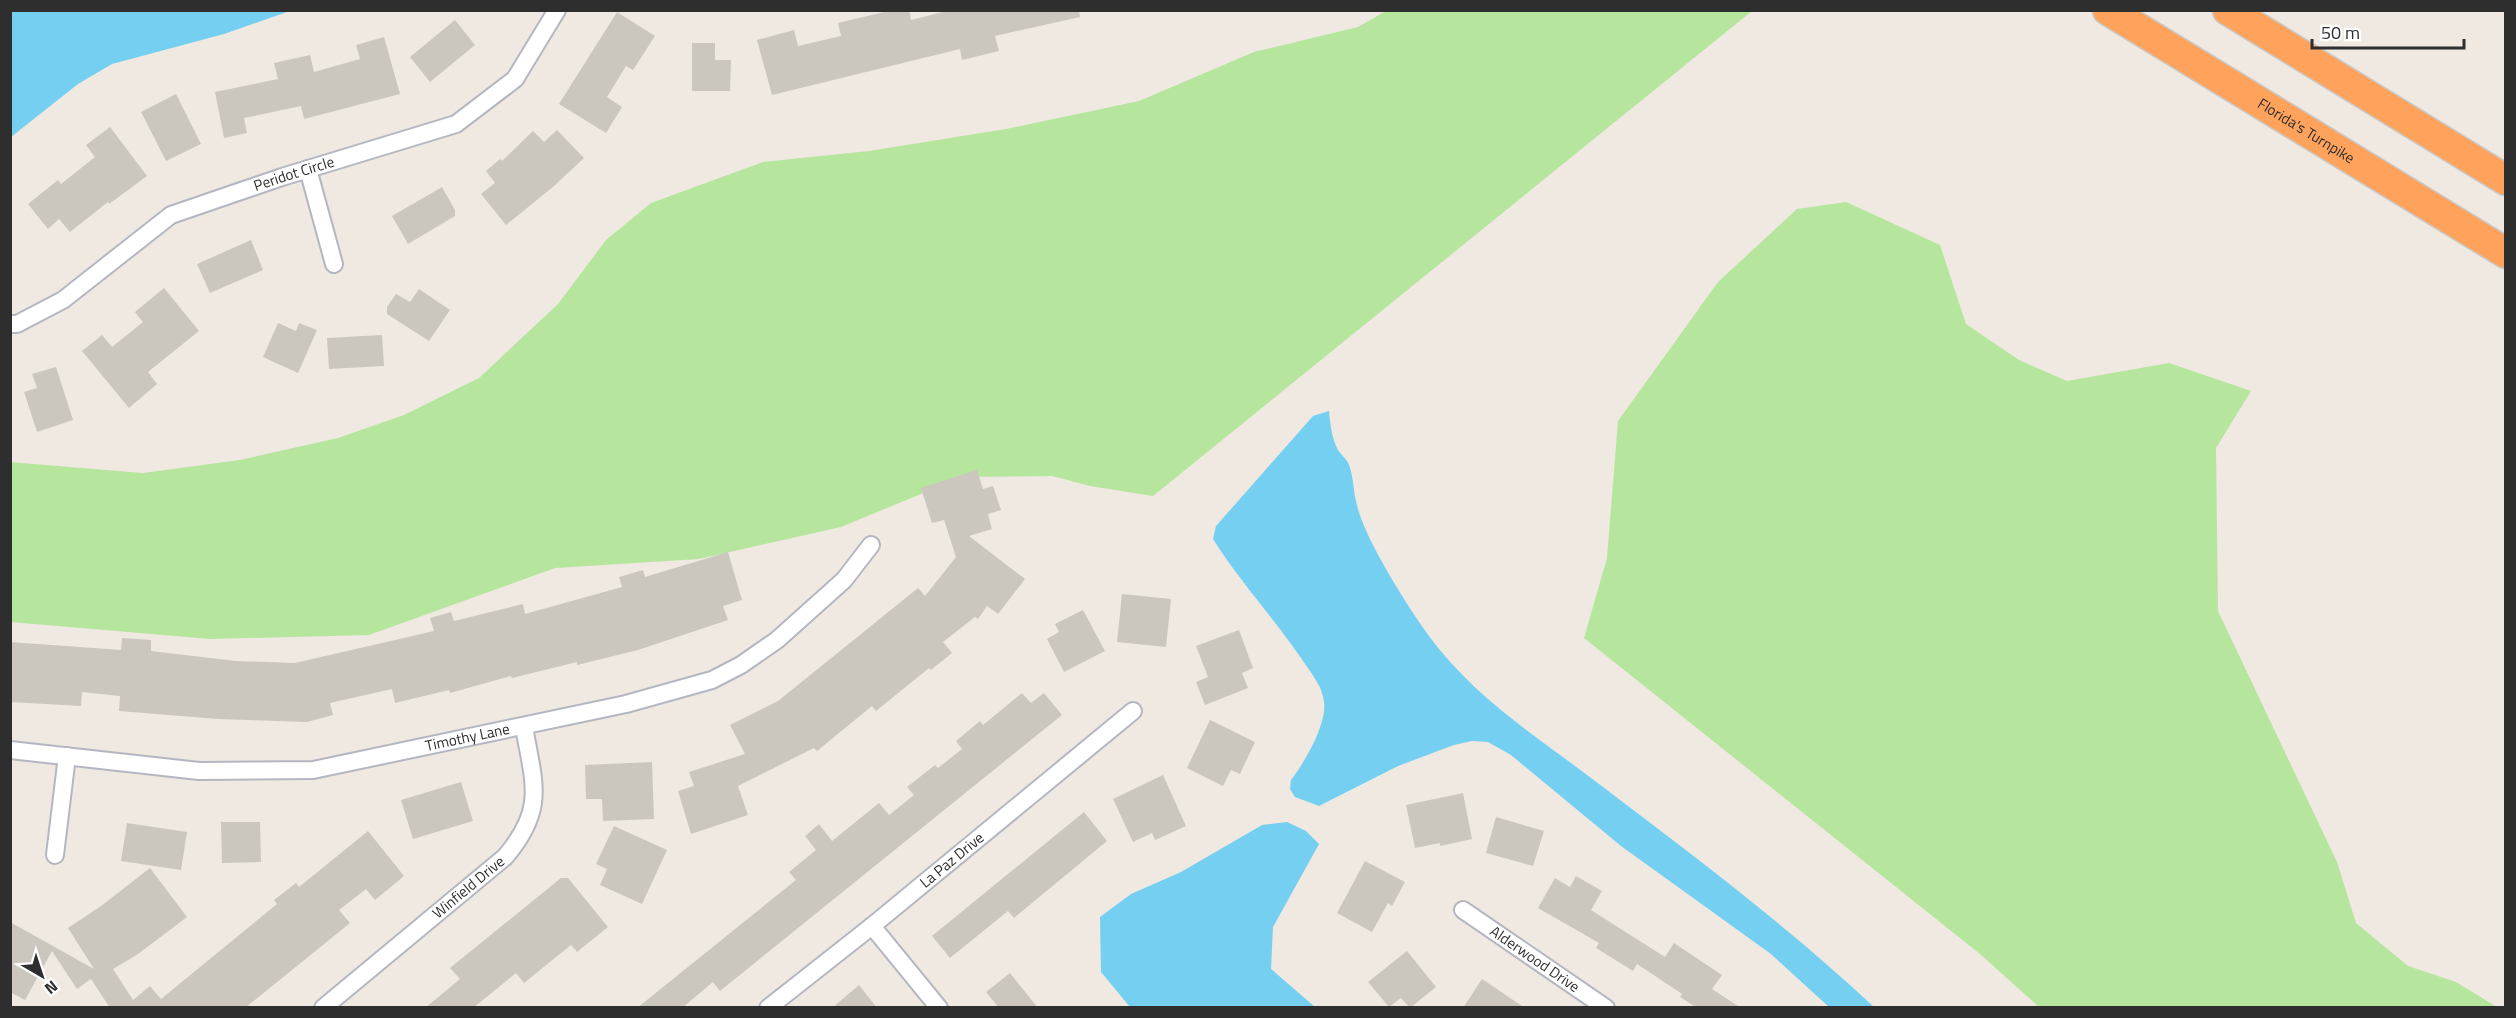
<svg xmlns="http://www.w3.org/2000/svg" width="2516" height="1018" font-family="'Titillium Web',sans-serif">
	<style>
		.green { fill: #b6e59e }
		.water { fill: #75cff0 }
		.building { fill: #cbc7bf }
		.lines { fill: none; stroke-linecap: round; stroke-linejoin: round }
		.street-casing { stroke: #b4b7c1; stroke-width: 20 }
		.highway-casing { stroke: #c9c9c9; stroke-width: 33 }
		.street { stroke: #fff; stroke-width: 16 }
		.highway { stroke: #ffa35c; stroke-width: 30 }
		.labels { text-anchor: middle; stroke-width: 4.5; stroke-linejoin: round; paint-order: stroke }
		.street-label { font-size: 15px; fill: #2e2e2e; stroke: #fff }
	</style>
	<rect width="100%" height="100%" fill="#efe9e1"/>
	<path class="green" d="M1386,11H1752L1153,496L1090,486L1052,476L962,477L841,527L699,559L555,568L369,635L210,639L11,622L10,462L143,473L240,460L338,438L404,415L479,378L558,304L606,240L651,203L763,162L869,151L1006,129L1139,101L1254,52L1358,27Z
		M1846,202L1940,245L1966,324L2019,360L2067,381L2169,363L2251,391L2216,448L2218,611L2337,862L2356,923L2408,966L2456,982L2497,1007H2039L1980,954L1584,638L1607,558L1618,421L1718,282L1797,209Z"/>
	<path class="water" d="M11,10H290V11L224,34L112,64L78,84L11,137Z
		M1329,411C1330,423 1332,439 1338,450C1341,455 1347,459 1349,465C1354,478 1353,492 1357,505C1364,538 1408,607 1429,636C1475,699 1542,740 1603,787C1694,856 1791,929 1874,1007H1829L1771,954L1621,846L1511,755L1488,742L1472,741L1454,745L1398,766L1319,806L1295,797L1290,789L1291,780C1305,762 1327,724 1324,702C1323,687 1311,673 1303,661C1275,619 1240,582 1213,539L1216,526L1313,416Z
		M1287,822L1306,831L1319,844L1273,927L1271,969L1315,1007H1130L1101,972L1100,917L1131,894L1181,872L1262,825Z"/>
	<path class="building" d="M883,10H909L911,20L951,10H1079L1080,17L995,36L999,51L962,60L960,49L772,95L757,40L794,30L798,46L841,36L838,23L884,12Z
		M617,12L655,36L633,70L626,66L607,97L622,107L606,133L559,104Z
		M455,20L475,45L430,82L410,57Z
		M384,37L400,94L304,119L301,106L244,118L247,133L224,138L215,92L278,79L274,63L310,55L314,72L360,59L356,45Z
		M692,43H715V60H731L730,91H692Z
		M176,94L201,144L166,161L141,112Z
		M110,127L147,176L109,204L108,202L70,232L59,219L48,229L28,204L58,180L61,184L95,157L86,145Z
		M557,130L584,158L554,186L506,225L481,194L495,183L486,171L500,159L502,161L533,131L544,142Z
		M442,187L455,210V216L408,244L392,216Z
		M251,240L263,270L210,293L197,264Z
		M164,288L199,331L148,372L157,384L129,408L82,351L102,335L112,347L143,322L135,312Z
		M419,289L450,310L429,341L387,314V307L396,294L410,302Z
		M278,323L296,331L299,323L317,330L298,373L263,357Z
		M382,335L384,366L329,369L327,338Z
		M56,367L73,420L37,432L24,392L37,388L32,374Z
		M977,470L983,489L993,486L1001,510L988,514L992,529L969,536L1025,579L998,614L987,606L978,619L975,617L943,642L952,653L931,670L929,668L876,711L872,706L817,751L814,748L738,786L748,815L691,834L678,791L694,786L689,772L745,754L730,725L778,701L918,588L925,596L956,557L944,520L932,523L921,488Z
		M728,552L742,600L723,606L728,620L638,650L577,665V662L512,678L511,676L450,693L449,690L395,703L392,689L330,703L333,715L307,722L218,719L119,711L120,696L82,692L81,706L10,702V642L121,650L122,638L151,640V651L236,661L295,663L434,631L430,618L451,612L454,621L523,604L525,614L622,587L619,577L643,570L645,577Z
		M1122,594L1171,599L1166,647L1117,642Z
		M1083,610L1105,651L1064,672L1047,639L1059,632L1055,624Z
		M1239,630L1253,668L1242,673L1248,688L1205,705L1196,682L1208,677L1196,646Z
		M1022,693L1031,703L1044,693L1062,715L720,991L713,982L682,1008H637L796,880L789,872L816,850L805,836L819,824L832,841L879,803L889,815L914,795L907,787L935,765L938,768L962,749L956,741L980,721L983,725Z
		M1210,720L1255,742L1240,774L1231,770L1223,786L1187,768Z
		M652,762L654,819L603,821L602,799H586L585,765Z
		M1163,775L1186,826L1155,840L1152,833L1133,842L1113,799Z
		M461,782L473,821L413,839L401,800Z
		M1463,793L1472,839L1440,846V843L1415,848L1406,805Z
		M1084,812L1107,841L1014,918L1008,911L950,958L932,936Z
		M1496,817L1544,831L1533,866L1486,853Z
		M221,822H260L261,862L222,863Z
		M127,823L187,832L181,870L121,861Z
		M614,826L667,850L642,904L600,885L607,869L596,864Z
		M368,831L404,876L375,900L366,889L339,910L350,923L245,1008H110L91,979L77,989L52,951L25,1000L10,992V922L94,969L68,928L101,906L150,868L187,917L138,954L113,969L133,1000L150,986L161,999L277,904L274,900L296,883L299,887Z
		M1365,861L1405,882L1392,906L1388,903L1372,932L1337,913Z
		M1576,876L1602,891L1591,910L1665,957L1674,943L1722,975L1712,989L1741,1008H1697L1680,997L1682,994L1637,964L1633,971L1596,948L1599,943L1538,908L1555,878L1570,887Z
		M561,878H568L608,927L577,952L571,945L524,983L516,973L473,1008H425L460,979L450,968Z
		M1407,951L1436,987L1410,1008L1401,998L1389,1007L1368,982Z
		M1010,973L1038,1008H999L986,992Z
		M1482,979L1525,1008H1463Z
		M859,985L877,1008H832Z"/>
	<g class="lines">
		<g class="street-casing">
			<g id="street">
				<path d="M308,169L334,264"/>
				<path id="s1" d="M10,324H17L63,300L171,215L282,177L456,124L515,79L557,10"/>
				<path id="s2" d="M10,750L199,771L313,770L626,704L712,680L741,665L777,640L844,580L871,545"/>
				<path d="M55,855L67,756"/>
				<path id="s3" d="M1463,910L1606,1008"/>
				<path d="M872,926L939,1008"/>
				<path id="s4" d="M323,1008L505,857C546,809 534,784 524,727"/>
				<path id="s5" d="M768,1008L872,926L1133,711"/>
			</g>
		</g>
		<g class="highway-casing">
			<g id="highway">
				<path id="s6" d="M2108,10L2506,253"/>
				<path d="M2228,10L2506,180"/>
			</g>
		</g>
		<use href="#street" class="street"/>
		<use href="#highway" class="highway"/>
	</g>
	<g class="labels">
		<g class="street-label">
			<text dy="5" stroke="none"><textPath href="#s6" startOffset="232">Florida's Turnpike</textPath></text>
			<text dy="5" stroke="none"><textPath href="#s1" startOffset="326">Peridot Circle</textPath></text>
			<text dy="5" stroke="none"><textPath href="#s2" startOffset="462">Timothy Lane</textPath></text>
			<text dy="5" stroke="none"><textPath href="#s5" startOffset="236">La Paz Drive</textPath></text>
			<text dy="5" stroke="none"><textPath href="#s4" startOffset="189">Winfield Drive</textPath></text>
			<text dy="5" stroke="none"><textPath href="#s3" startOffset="87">Alderwood Drive</textPath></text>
		</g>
	</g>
	<rect width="2516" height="1018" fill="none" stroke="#2e2e2e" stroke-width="24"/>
	<g transform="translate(42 976) rotate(141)" stroke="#ffffff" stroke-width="4.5" paint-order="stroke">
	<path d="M0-4.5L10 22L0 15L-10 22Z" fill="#2e2e2e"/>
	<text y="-9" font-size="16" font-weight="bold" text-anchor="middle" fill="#2e2e2e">N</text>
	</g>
	<path d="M2312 39v9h152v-9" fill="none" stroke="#2e2e2e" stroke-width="3"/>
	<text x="2321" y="39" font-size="18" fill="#2e2e2e" stroke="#ffffff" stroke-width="4.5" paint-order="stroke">50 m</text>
</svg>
